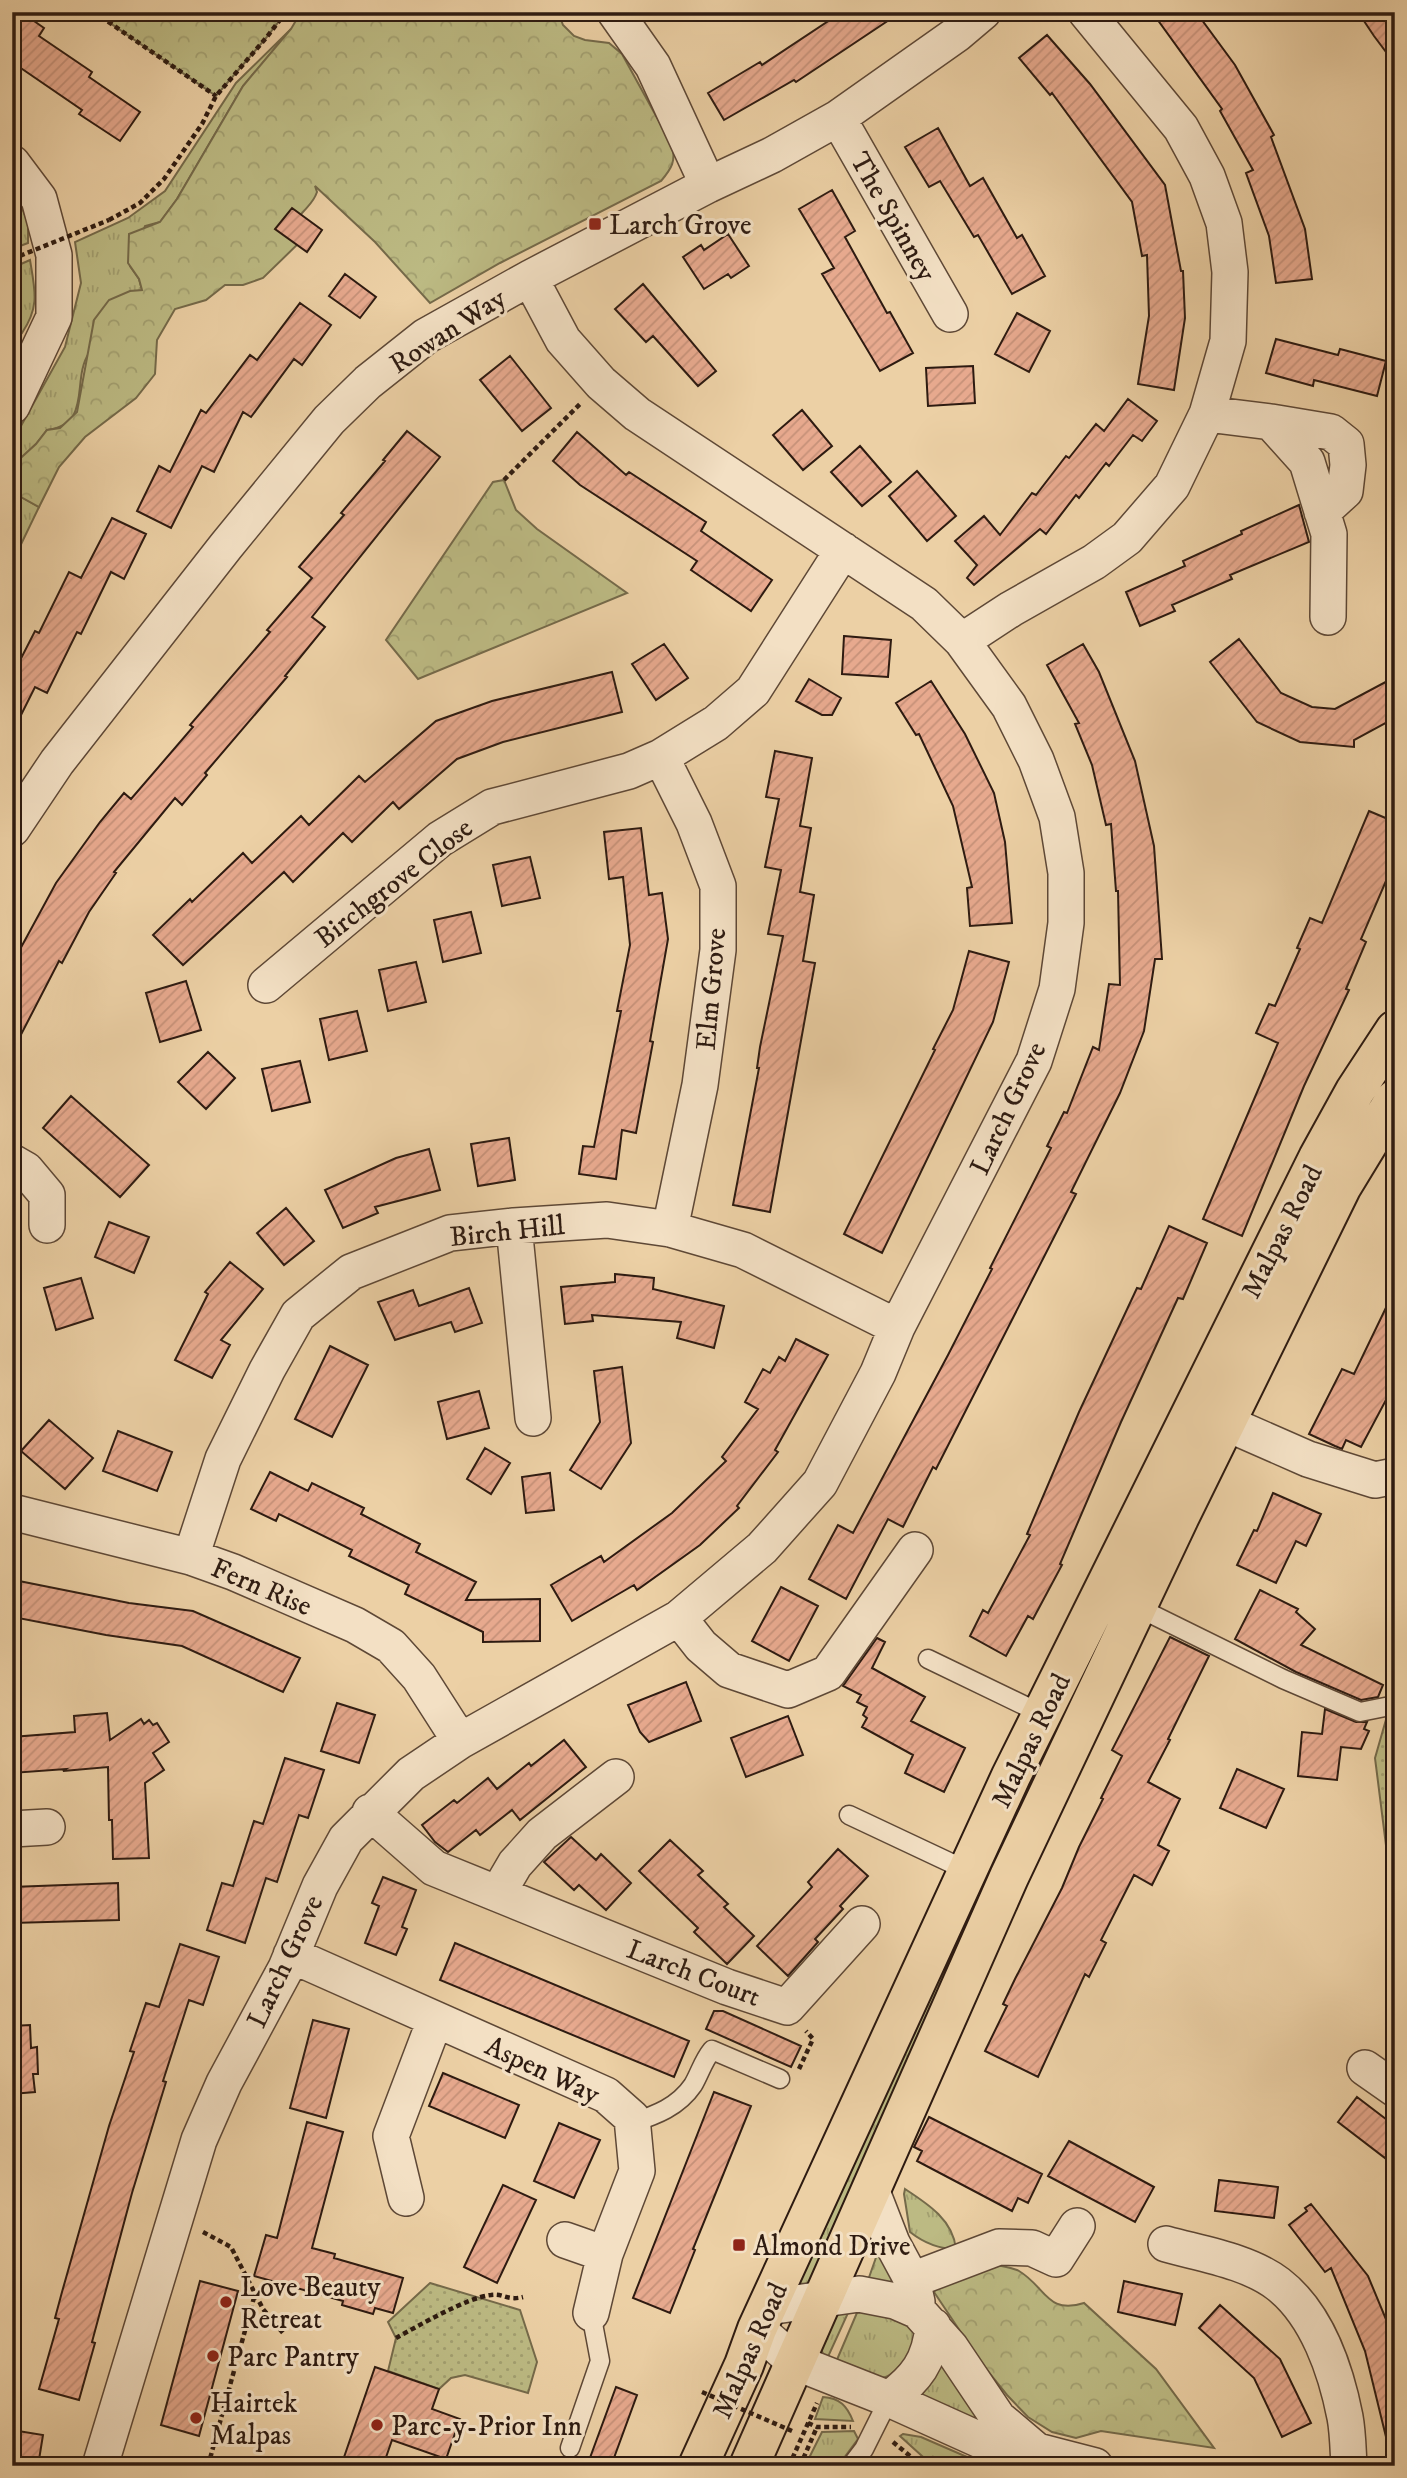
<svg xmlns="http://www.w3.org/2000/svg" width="1407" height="2478" font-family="'IM FELL DW Pica',serif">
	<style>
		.grass { fill: url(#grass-tufts); stroke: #756a4a; stroke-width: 2 }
		.forest { fill: url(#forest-crowns); stroke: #756a4a; stroke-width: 2 }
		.garden { fill: url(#garden-dots); stroke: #756a4a; stroke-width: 2 }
		.building { fill: url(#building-hatch); stroke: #2e1b11; stroke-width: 2 }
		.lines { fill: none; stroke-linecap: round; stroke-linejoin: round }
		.service-casing { stroke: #5e4836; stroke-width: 21 }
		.minor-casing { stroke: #5e4836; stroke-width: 38 }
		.primary-casing { stroke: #2e1b11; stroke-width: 42 }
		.path { stroke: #2e1b11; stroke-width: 4.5; stroke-dasharray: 5 3.5; stroke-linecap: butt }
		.service { stroke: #f3e0c4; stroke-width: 18 }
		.minor { stroke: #f3e0c4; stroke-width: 35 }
		.primary { stroke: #ecd0a5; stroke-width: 38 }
		.path-bridge { stroke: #2e1b11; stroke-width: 4.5; stroke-dasharray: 5 3.5; stroke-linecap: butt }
		.poi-dot { fill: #8f2418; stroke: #f3e0c4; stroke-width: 2.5 }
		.labels { text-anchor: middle; stroke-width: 6; stroke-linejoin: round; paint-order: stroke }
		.street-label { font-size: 28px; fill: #2e1b11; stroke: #f3e0c4 }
		.poi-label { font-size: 28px; fill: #2e1b11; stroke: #f3e0c4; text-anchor: start }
	</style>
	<defs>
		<pattern id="grass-tufts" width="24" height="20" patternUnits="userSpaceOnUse" patternTransform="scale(1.75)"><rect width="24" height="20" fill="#bcba83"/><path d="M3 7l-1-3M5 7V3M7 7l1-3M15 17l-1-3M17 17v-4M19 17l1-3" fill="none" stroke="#a29f70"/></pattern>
		<pattern id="forest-crowns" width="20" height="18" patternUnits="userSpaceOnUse" patternTransform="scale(1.75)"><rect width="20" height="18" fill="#bcba83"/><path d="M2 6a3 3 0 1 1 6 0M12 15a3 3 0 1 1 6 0" fill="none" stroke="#a29f70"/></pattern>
		<pattern id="garden-dots" width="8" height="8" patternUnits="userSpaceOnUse" patternTransform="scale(1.75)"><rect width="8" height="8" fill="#bcba83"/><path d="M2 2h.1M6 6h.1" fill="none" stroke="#a29f70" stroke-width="1.8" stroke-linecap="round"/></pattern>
		<pattern id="building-hatch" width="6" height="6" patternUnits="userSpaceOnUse" patternTransform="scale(1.75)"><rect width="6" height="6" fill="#e7a98e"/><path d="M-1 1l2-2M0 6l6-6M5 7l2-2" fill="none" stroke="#c69179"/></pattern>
	</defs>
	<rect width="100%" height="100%" fill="#ecd0a5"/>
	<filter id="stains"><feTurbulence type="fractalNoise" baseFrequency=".00286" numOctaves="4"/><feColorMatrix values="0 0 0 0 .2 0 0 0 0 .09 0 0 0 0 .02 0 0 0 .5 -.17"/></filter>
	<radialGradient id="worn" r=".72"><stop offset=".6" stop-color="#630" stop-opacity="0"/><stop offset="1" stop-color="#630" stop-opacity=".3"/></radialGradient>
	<path class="grass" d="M291,29L243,86L177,199L160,222L145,226L130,266L139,279L142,290C125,310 104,330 89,353C71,380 93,424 47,430L36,444L12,467V442L65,347L81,283L75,242L128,218L165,191L236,83Z
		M12,183L28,223V243L12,249Z
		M30,260C35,291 40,306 22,333L12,329V268Z
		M12,492L39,507L12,563Z
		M1039,1754L1046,1756L813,2284L795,2285Z
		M905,2189C928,2204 953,2220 956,2249C938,2249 924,2243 910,2232L904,2194Z
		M879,2249L897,2283L866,2286Z
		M859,2308L916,2324L918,2345C880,2389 888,2383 836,2362Z
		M847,2310L848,2313L827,2359C813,2348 829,2328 834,2314Z
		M937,2358L978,2414V2421L919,2399L936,2373Z
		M823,2397C840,2398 847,2406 853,2421L815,2419Z
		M854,2431L858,2439L838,2466H805L822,2432Z
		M903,2434L921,2437L981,2463L982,2466H933L900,2436Z"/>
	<path class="forest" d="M94,12H286L266,38L216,96Z
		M301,12H558L563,25L574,36L585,40L609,43L622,54L672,145C676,161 672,168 661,181L500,263L430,303L375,242L315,186L317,192C313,204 306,207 299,217L304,238L263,278L243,285H225L206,300L175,309L157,340L155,374L136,398L85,437L59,467L39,507L12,492L13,465L36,444L47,430L60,428L77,412L94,320L109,300L130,291L142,290L139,279L128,263L129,234L160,222L177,199L243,86L291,29Z
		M504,480L516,510L537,529L627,593L418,679L386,640L493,482Z
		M992,2264C1000,2266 1012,2267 1019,2271C1046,2287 1047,2315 1084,2303L1156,2369L1214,2448L1101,2431L1076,2438L1052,2432L1028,2417L1007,2395L982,2364L934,2292L939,2283Z"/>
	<path class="garden" d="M1395,1714V1891L1392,1893L1375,1758L1387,1716Z
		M430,2283L520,2310L537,2362L528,2393L465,2375L451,2378L439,2389L388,2371L396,2338L388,2322Z"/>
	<path class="building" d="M12,12H21L44,28L39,36L92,72L89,77L140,112L120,141L79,114L82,110L12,62Z
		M842,12H901L796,82L794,80L724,120L708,93L760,62L762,65Z
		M1152,12H1196L1235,65L1274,135L1271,137L1305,229L1312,279L1276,283L1269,236L1246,173L1253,170L1220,111L1222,109Z
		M1358,12H1395V64L1374,36Z
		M1047,35L1090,84L1165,185L1181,271H1183L1185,318L1174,390L1138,384L1149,316L1147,255L1142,256L1132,202L1052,93L1050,95L1019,58Z
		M938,128L970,186L983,178L1017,238L1022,235L1045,276L1012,294L978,235L974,237L940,181L929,187L905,147Z
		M832,190L855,231L845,237L887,313L890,312L913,353L880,371L822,274L834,268L799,209Z
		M292,208L322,230L307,252L275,229Z
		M728,234L749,266L731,278L728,274L704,289L683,257L701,245L704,250Z
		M345,274L376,297L360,318L329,296Z
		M643,284L716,371L698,386L653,336L646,342L615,309Z
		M300,303L331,325L302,365L294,359L251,417L243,412L214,472L202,466L171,528L137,511L159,466L170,472L201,410L206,413L250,355L257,360Z
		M1017,313L1050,331L1029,372L995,354Z
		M1276,339L1338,355L1340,349L1386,361L1377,396L1314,380L1313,386L1266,373Z
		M510,356L551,408L522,431L480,380Z
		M973,366L975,403L928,406L926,368Z
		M1128,399L1157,421L1142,441L1133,435L1109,466L1106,463L1079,498L1076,495L1046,534L1040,529L974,585L967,578L977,565L955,541L984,516L1000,535L1032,493L1036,495L1066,456L1069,458L1096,424L1104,431Z
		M802,410L832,446L803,470L773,435Z
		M407,431L440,457L312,617L325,627L285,676L287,677L205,773L207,775L182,805L175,798L114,872L116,873L89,912L62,963L59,961L12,1052V964L56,883L100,822L124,793L131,799L193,727L190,725L270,632L267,630L312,578L299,567L344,515L341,513L385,461L383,460Z
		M577,432L626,475L629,472L706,522L701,531L772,580L751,611L691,570L697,561L580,485L553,461Z
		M860,446L891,482L862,506L831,472Z
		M917,471L956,516L927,541L889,496Z
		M1299,505L1309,542L1230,575L1232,579L1172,605L1175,611L1140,626L1126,592L1185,566L1183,561L1242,534L1241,531Z
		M112,518L146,534L124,579L111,572L81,634L77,632L47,693L35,687L12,733V676L35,631L39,633L69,572L81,578Z
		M844,636L891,640L888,677L842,674Z
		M1239,639L1281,693L1312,707L1335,709L1395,677V718L1354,740V747L1300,742L1257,722L1210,662Z
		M664,644L688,678L656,700L632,664Z
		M1083,644L1099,672L1135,761L1154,846L1162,959H1155L1144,1031L1120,1093L1071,1192L1076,1194L936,1469L933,1467L903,1527L888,1519L846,1599L809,1579L838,1525L853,1533L948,1355L992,1269L990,1268L1051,1148L1047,1146L1064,1112L1067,1113L1093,1047L1099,1050L1109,984L1120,985L1118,891H1116L1111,824L1106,825L1092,765L1075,724L1079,723L1047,665Z
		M612,672L622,712L503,742L457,759L399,809L393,802L352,842L343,833L293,882L284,872L183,965L153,935L190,899L192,902L243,853L252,863L301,816L309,825L359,776L365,782L436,721L492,701Z
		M809,679L841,698L832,715H822L796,701Z
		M931,681L965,734L994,793L1005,842L1012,923L970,926L967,888L972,887L953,806L919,734L916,735L896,703Z
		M775,751L812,758L800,826L811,828L800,892L814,895L803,961L815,963L770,1212L733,1205L759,1068H757L760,1047L783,936L768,934L781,870L765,867L779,799L766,797Z
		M1369,811L1395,822V860L1361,939L1366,942L1346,989L1349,990L1304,1086L1242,1236L1203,1219L1278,1043L1256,1033L1269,1004L1275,1006L1300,949L1297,948L1310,918L1322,923Z
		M641,828L649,895L662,893L668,939L650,1041L653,1042L636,1133L622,1130L616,1179L579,1174L583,1146L594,1147L621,1011H617L630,945L623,877L609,879L604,832Z
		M530,857L540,898L502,906L493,865Z
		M471,912L481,953L443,962L434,920Z
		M969,951L1009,962L993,1022L882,1253L844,1234L935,1050L933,1049L953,1010Z
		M416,962L426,1002L388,1011L379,970Z
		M186,981L201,1030L160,1042L146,993Z
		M357,1011L367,1051L329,1060L320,1019Z
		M208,1052L235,1078L206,1109L178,1082Z
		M300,1061L310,1102L272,1111L262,1069Z
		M71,1096L149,1165L120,1197L43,1128Z
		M509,1138L515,1180L478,1186L471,1144Z
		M429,1149L440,1190L375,1207L378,1213L343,1228L325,1190L396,1158Z
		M286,1208L314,1241L284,1265L257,1233Z
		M109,1222L149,1237L134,1273L95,1257Z
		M1169,1226L1207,1243L1183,1299L1178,1298L1121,1422L1060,1564L1062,1565L1033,1619L1028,1616L1006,1656L970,1636L983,1610L988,1613L1030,1535L1027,1534L1079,1412L1137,1288L1141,1289Z
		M230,1262L263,1289L221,1340L230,1345L212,1378L175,1360L208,1294L205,1292Z
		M615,1274L654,1278L653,1289L724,1306L714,1348L677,1338L681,1322L592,1315L593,1321L565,1324L561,1287L615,1282Z
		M81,1278L93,1318L56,1330L44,1288Z
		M469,1288L482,1323L455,1332L451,1322L395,1340L378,1302L413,1290L419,1306Z
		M1395,1289V1383L1361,1447L1346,1440L1342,1449L1335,1446L1309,1434L1342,1369L1354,1374Z
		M796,1339L828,1355L775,1450L778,1452L737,1506L739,1508L700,1545L637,1590L634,1585L572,1621L551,1585L601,1556L604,1562L672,1513L726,1461L722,1457L758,1409L745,1402L763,1369L770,1373L779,1357L785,1361Z
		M330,1346L368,1365L332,1437L295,1419Z
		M622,1367L631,1443L601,1489L570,1470L600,1422L594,1371Z
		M479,1391L489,1428L447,1439L438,1402Z
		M49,1420L93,1458L65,1489L21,1451Z
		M118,1431L172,1452L157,1491L103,1471Z
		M485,1448L510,1463L491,1494L467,1479Z
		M270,1472L308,1491L312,1483L364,1508L361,1514L420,1544L416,1552L476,1582L466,1600L540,1599V1641L483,1642V1632L405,1594L409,1585L349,1556L352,1550L279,1514L276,1521L251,1509Z
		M550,1473L554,1510L526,1513L522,1477Z
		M1273,1493L1321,1514L1306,1546L1296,1541L1276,1583L1237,1565L1254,1530L1257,1531Z
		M19,1581L129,1603L193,1611L300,1658L283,1692L182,1646L106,1635L13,1617Z
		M781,1587L818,1606L789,1661L752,1641Z
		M1260,1590L1298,1609L1296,1612L1315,1629L1301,1645L1383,1685L1378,1697L1361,1700L1296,1672L1235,1639Z
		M1170,1637L1209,1656L1168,1739L1170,1740L1148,1782L1180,1799L1158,1845L1169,1851L1152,1885L1134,1875L1101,1940L1106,1943L1089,1977L1085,1974L1038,2077L985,2051L1007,2006L1003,2004L1015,1979L1062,1888L1079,1847L1103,1799L1101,1798L1122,1756L1112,1750Z
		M877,1638L885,1642L872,1668L925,1697L911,1721L965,1748L944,1792L905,1773L913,1755L862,1727L867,1718L863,1715L867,1707L857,1702L861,1695L843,1686Z
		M686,1682L701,1721L649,1742L640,1732L628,1705Z
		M337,1703L375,1715L359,1763L321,1751Z
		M1325,1709L1356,1722H1367L1364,1729L1369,1731L1361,1749L1341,1747L1337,1780L1298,1776L1302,1732L1322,1734Z
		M107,1713L110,1740L141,1719L144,1724L149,1720L153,1725L157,1723L169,1742L153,1753L164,1770L145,1783L149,1858L113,1859L112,1820H109L108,1767L63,1771L66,1769L12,1773V1737L75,1732L74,1716Z
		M788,1716L803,1755L746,1777L731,1738Z
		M564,1740L586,1767L520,1820L512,1810L480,1835L476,1830L448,1852L435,1842L422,1825L454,1800L457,1803L488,1778L497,1789L529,1763L531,1766Z
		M285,1758L324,1770L308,1818L299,1815L277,1882L266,1878L245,1943L207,1930L222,1883L233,1886L254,1821L263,1824Z
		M1237,1769L1284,1789L1266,1828L1220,1808Z
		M571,1837L596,1860L601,1854L631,1883L606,1910L579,1885L574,1890L544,1862Z
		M670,1840L703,1871L698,1875L728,1904L724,1907L754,1936L727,1964L694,1932L698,1928L639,1871Z
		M838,1849L868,1876L840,1906L843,1909L815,1939L818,1942L788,1976L757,1946L812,1887L808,1882Z
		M383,1877L416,1890L402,1927L407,1929L396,1955L365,1943L379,1906L372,1903Z
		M118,1883L119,1920L12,1923V1887Z
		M455,1943L689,2041L674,2077L440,1980Z
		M180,1944L219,1957L203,2005L189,2000L163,2081L166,2082L132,2193L92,2342L95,2343L79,2400L39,2389L59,2319L55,2318L62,2292L109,2126L134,2052L130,2051L146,2003L159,2007Z
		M714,2011H723L801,2046L791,2067L706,2029Z
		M313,2020L349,2029L326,2118L290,2108Z
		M30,2025L31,2048L37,2047L38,2074H33L35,2092L12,2094V2026Z
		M443,2073L519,2105L505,2138L429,2106Z
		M714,2092L751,2106L693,2249L695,2250L670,2313L633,2298Z
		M1357,2097L1395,2126V2146L1385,2158L1338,2122Z
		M929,2117L1042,2174L1028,2203L1018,2198L1012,2211L917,2161L922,2151L914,2147Z
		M307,2122L343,2132L312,2248L335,2254L334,2258L403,2278L393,2313L375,2308L373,2314L342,2305L343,2301L254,2276L266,2235L277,2238Z
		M559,2123L600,2140L574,2198L534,2181Z
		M1069,2141L1154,2187L1135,2222L1048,2176Z
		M1219,2180L1278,2187L1274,2218L1215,2211Z
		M503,2185L536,2200L497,2283L464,2267Z
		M1311,2204L1368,2276L1395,2341V2436L1386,2437L1365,2351L1331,2268L1325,2272L1289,2225L1307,2211L1305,2208Z
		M200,2281L238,2291L199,2436L161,2425Z
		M1124,2281L1182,2294L1175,2325L1118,2312Z
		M1220,2305L1280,2359L1311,2423L1282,2437L1254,2378L1199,2328Z
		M375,2367L439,2389L432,2409L460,2419L446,2459L392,2440L383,2466H341Z
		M616,2387L637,2395L611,2466H587Z
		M12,2430L43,2435L38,2466H12Z"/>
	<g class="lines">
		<g class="service-casing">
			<path id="service" d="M1137,1607L1283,1679L1360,1712L1395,1705
				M928,1659L1042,1714
				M849,1815L968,1871
				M632,2123C656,2115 678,2107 693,2085C700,2073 703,2061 712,2050L780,2079
				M570,2448L600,2361L591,2313
				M851,2466L864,2449L889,2399"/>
		</g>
		<g class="minor-casing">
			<path id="minor" d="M615,12L653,66L708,185
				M838,118L950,314
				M12,163L39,199L54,255V317L12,406
				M1207,414L1271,422L1307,462L1329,534L1328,617
				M1271,422L1331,432L1346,444L1348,465L1345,491L1322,512
				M962,641L1011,609L1094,562L1127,538L1172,486L1207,414L1228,341L1230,272L1224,223L1207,176L1181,128L1086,12
				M661,757L694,823L718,886V950L700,1085L670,1229
				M12,829L57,762L226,546L329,420L368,382L426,336L530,278L708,185L772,155L838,118L957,34L983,12
				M266,985L440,839L492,807L629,771L661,757L716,723L753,691L843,550
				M12,1162L26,1170L47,1195V1225
				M514,1226L533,1418
				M1226,1423L1308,1459L1375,1480L1395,1476
				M12,1512L191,1557L233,1572L355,1625L391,1646L419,1677L460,1741
				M191,1557L223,1459L267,1370L298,1315L351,1272L450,1233L514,1226L607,1220L670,1229L743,1250L897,1327
				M679,1618L701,1646L729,1670L788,1690L828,1673L915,1550
				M370,1812L434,1868L727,1987L787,2007L862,1924
				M12,1829L47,1827
				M498,1893L515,1864L542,1834L616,1777
				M291,1955L606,2095L632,2118L637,2171L605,2254L591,2313
				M1365,2068L1395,2089
				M871,2189L892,2243L912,2280L917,2302
				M406,2198L391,2136L435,2020
				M565,2240L605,2254
				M1166,2244C1202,2254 1248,2261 1278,2284C1317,2314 1336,2371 1345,2417C1348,2433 1348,2450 1349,2466
				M912,2280L999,2247L1032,2248L1056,2259L1077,2226
				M768,2307L859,2294L895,2301L918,2311L951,2348L998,2418L1037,2451
				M757,2329L795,2362L889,2399L991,2445L1037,2451L1095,2466
				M889,2399C916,2379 930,2361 933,2326
				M100,2466L199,2140L224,2083L286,1968L320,1886L346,1839L411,1774L460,1741L679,1618L762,1548L820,1483L878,1373L897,1327L1034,1061L1057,989L1066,923V873L1057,817L1036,760L1009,706L962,641L924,604L637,414L601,383L563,340L530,278"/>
		</g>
		<g class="primary-casing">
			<path id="primary" d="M698,2466L744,2365L757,2329L1011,1776L1318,1158L1355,1091L1395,1030
				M749,2466L1009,1877L1179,1518L1342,1186L1395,1099"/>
		</g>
		<path class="path" d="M94,12L216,96
			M109,220L140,203L164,179L202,124L216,96L266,38L286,12
			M504,480L581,403
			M799,2069L813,2039L806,2031
			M203,2232L231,2247L263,2309L283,2333
			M396,2338C418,2326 468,2297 491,2295C503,2293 507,2301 523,2297
			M808,2423L817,2427H851
			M893,2442L922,2466
			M208,2466L255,2294
			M789,2466L817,2403
			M800,2466L817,2427"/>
		<use href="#service" class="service"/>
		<use href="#minor" class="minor"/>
		<use href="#primary" class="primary"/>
		<path class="path-bridge" d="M12,259L109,220
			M702,2392L792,2431"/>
	</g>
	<g class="poi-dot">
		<rect x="588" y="217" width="14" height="14" rx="3.5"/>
		<rect x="732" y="2238" width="14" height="14" rx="3.5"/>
		<circle cx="226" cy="2302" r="7"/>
		<circle cx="213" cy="2356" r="7"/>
		<circle cx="196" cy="2418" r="7"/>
		<circle cx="377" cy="2425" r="7"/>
	</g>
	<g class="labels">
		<g class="street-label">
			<text transform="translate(894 216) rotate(60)" y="10">The Spinney</text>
			<text transform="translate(447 330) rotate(-33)" y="10">Rowan Way</text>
			<text transform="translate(393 882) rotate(-38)" y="10">Birchgrove Close</text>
			<text transform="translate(710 989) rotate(-85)" y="10">Elm Grove</text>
			<text transform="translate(1007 1108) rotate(-65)" y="10">Larch Grove</text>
			<text transform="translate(507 1230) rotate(-6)" y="10">Birch Hill</text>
			<text transform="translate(1281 1231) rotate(-63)" y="10">Malpas Road</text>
			<text transform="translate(262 1586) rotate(23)" y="10">Fern Rise</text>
			<text transform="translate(1030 1740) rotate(-64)" y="10">Malpas Road</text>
			<text transform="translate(284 1961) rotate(-65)" y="10">Larch Grove</text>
			<text transform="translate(694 1972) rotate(21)" y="10">Larch Court</text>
			<text transform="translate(543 2069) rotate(25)" y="10">Aspen Way</text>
			<text transform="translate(749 2350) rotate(-66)" y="10">Malpas Road</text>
		</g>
		<g class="poi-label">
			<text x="609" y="234">Larch Grove</text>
			<text x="753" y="2255">Almond Drive</text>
			<text x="240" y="2296">Love Beauty<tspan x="240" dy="32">Retreat</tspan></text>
			<text x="227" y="2366">Parc Pantry</text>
			<text x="210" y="2412">Hairtek<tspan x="210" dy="32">Malpas</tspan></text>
			<text x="391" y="2435">Parc-y-Prior Inn</text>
		</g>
	</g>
	<rect width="1407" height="2478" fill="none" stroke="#ecd0a5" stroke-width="42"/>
	<rect x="14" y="14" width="1379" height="2450" fill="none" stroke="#2e1b11" stroke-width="3.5"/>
	<rect x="21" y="21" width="1365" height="2436" fill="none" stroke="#2e1b11" stroke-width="2"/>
	<rect width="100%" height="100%" filter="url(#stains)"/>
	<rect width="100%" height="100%" fill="url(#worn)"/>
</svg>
